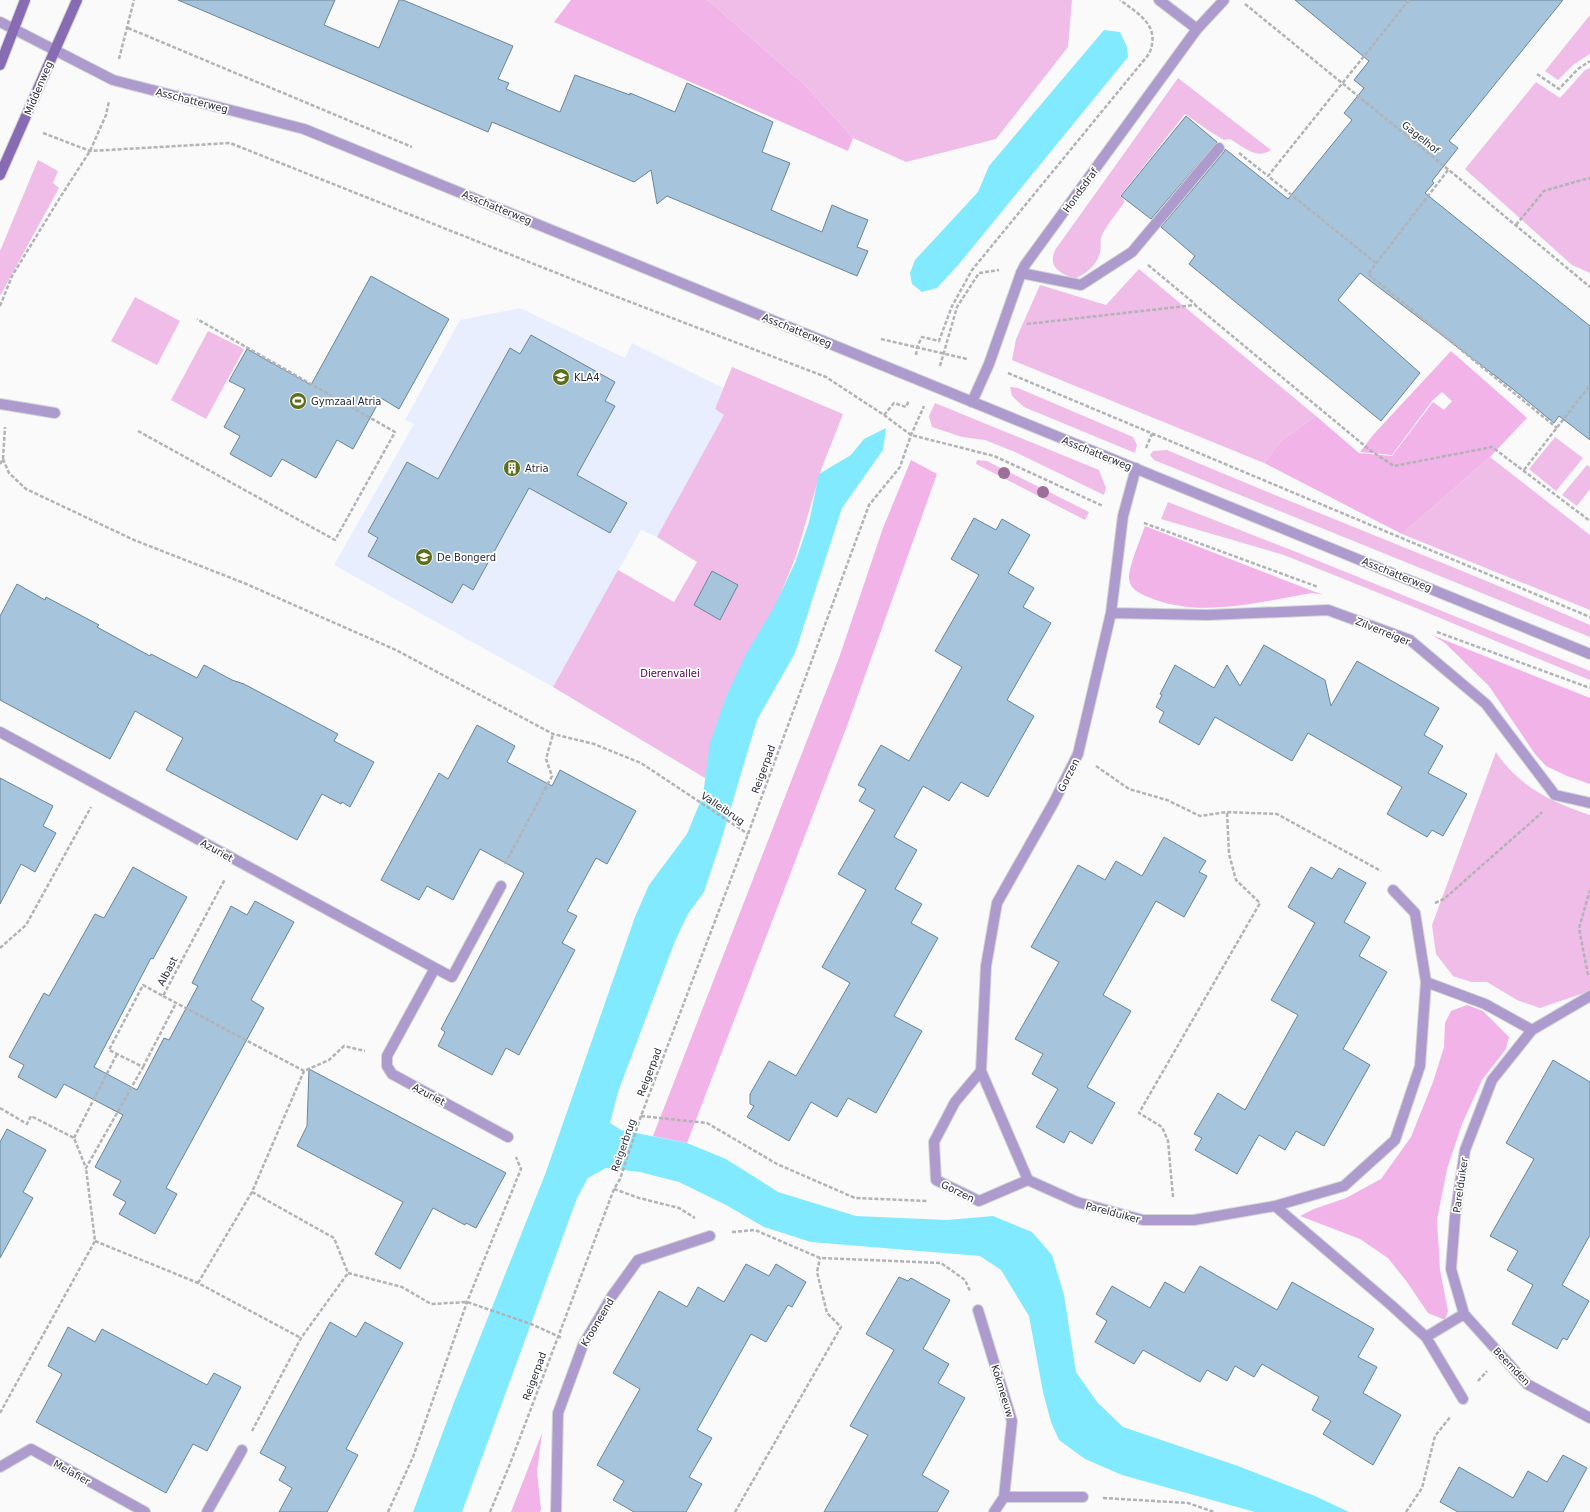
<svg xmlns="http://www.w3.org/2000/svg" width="1590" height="1512" font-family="'DejaVu Sans',sans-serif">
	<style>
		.built { fill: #e9eefe }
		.green { fill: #f0bde9 }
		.forest { fill: #f2b3e9 }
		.water { fill: #81eafe }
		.building { fill: #a6c4db; stroke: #68859a }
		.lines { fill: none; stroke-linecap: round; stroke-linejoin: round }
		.service-casing { stroke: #d4d5d7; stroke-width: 12 }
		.minor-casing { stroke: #d4d5d7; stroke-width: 12 }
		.tertiary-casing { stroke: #d4d5d7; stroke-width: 12 }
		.secondary-casing { stroke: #d4d5d7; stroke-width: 12 }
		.path { stroke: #b2b3b7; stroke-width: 2.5; stroke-dasharray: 4 2; stroke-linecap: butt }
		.service { stroke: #ac9bcc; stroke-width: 10 }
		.minor { stroke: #ac9bcc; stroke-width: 10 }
		.tertiary { stroke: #ac9bcc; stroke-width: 10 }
		.secondary { stroke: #876cb3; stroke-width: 10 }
		.tree { fill: #9a7098 }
		.labels { text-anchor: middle; stroke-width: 3.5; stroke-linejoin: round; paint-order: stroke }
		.street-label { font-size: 10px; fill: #282c38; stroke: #fff }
		.poi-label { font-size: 10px; fill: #282c38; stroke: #fff; text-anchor: start }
		.park-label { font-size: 10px; fill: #4c0048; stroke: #fff }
	</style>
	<rect width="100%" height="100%" fill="#fafafa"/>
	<path class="built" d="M520,308L625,358L632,343L723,388L715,409L725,415L657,537L641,530L553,687L334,565L414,424L405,420L460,320Z"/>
	<path class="green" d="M708,0H1072L1068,47L996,139L906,162L853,138L806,86Z
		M1590,15V54L1573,65L1558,80L1545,71Z
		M1590,68V273L1572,265L1465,169L1536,82L1560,98L1585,70Z
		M1178,78L1271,150C1256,160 1244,147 1230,139L1224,140L1209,131L1185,114L1120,196L1125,201C1118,212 1108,223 1102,235C1099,241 1102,248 1100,253C1096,266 1086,274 1074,279C1059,272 1048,268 1055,250Z
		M38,160L58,171L53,183L59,188L0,296V251Z
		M1139,269L1316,416L1281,441L1264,463L1012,360L1016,339L1040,285L1106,305Z
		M135,297L180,321L157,365L111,341Z
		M208,331L244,349L206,419L171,400Z
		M732,367L843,414L821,470L796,556L705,778L553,687L618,570L674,602L697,562L657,537L724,415L715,409Z
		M1010,387L1018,388L1133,437L1137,445L1135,453L1024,407L1012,396Z
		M935,403L1099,470L1106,488L1104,495L1015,452L985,440L962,437L932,427L929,416Z
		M1555,437L1583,458L1556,491L1529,469Z
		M1167,450C1308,510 1450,564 1590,625V637L1154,460L1150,455L1153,451Z
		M1490,457L1590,535V610L1402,534Z
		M977,460L987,461L1089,512L1085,520L976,464Z
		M1587,465L1590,467V489L1577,506L1562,495Z
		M1168,502L1294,551L1590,671V680L1411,606L1284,555L1161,519Z
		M1496,752C1518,786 1553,803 1590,815V991L1540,1008L1517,1000L1487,982H1471L1453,976L1436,954L1432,925Z"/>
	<path class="forest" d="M571,0H708L806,86L853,138L848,151L554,22Z
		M1451,351L1527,418L1490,457L1402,534L1264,463L1281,441L1316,416L1359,453L1392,456L1433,402L1444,410L1452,401L1442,392L1432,401L1392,455L1360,452L1373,435Z
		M911,460L937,474L847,726L697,1117L687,1143L653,1136L839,658L883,528Z
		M1145,526L1323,595L1312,593C1258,602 1200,619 1148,597C1139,593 1130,589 1129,579C1128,568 1141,538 1145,526Z
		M1432,635L1590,698V784L1567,776L1546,766L1535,754L1489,686L1445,643Z
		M1467,1005L1483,1011L1509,1037L1506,1049L1482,1080L1462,1124L1447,1169L1437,1220L1440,1270L1448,1311L1445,1320L1428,1313L1407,1282L1388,1258L1360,1239L1300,1216L1314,1209L1346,1198L1381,1179L1411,1137L1433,1082L1444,1047L1445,1023L1451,1011Z
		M542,1433L537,1472L541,1509L540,1512H511Z"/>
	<path class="water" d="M1104,30L1120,32L1127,47L1128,57L959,264L937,288L922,292L912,284L910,273L915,260L978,192L989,166Z
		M886,428L883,450L842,508L795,653L757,720L721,841L704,892L688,914L675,941L618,1092L610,1123L621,1130L687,1143L726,1159L778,1192L856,1216L947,1220L993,1216L1032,1232L1052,1255L1064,1295L1076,1372L1097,1402L1123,1427L1238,1466L1315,1496L1349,1512H1255L1122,1475L1085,1459L1059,1440L1051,1422L1043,1392L1029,1316L1001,1270L980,1256L811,1242L764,1227L726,1205L679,1182L640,1172L606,1168L588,1178L577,1198L462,1512H413L453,1405L546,1172L635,917L649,885L687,834L703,795L710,743L726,697L746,654L774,607L795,563L809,522L819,474L851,455L864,439Z"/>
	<path class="building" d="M178,0H335L324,25L379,48L399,0H403L513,46L498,79L509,83L506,89L560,112L575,75L630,95V93L675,112L687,83L773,122L762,152L790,163L771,210L822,232L832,205L848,212L868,220L857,247L868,251L857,276L667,196L657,204L651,170L634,182L492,122L488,132Z
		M1295,0H1563L1449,141L1458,148L1432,181L1434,183L1425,193L1590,326V440L1559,416L1554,423L1514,390L1360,273L1338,300L1420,373L1381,421L1189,264L1195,256L1161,227L1224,152L1225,149L1288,199L1352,120L1344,113L1364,88L1354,80L1369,61Z
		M1186,116L1217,142L1151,219L1121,196Z
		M371,276L449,319L399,409L381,398L353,449L337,440L316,478L282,459L271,477L230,454L240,436L224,427L245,389L229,381L247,349L311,385Z
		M531,335L615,382L605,401L615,406L577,475L627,503L610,533L529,488L473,590L463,584L452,603L368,556L378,538L368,532L407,462L438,479L510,348L520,354Z
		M974,518L996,530L1002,519L1030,535L1008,573L1034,588L1023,607L1051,623L1007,700L1034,716L988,797L961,782L949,801L923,786L894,837L917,850L895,889L922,904L911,923L938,938L894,1016L922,1031L876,1113L848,1098L837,1117L811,1102L789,1141L747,1117L754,1106L750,1104V1094L769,1061L796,1076L850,983L822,967L866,890L838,874L875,810L859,801L866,789L858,785L881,745L909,761L962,667L935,651L979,575L951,559Z
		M712,571L738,585L720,620L694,605Z
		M17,584L45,600L46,597L99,625L97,627L150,656L151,654L197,678L204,665L232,680L244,684L338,734L334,741L374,762L350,807L342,802L341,804L322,794L297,840L166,770L183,738L135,711L110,759L0,700V616Z
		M1264,645L1325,680L1331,706L1357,661L1439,708L1424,735L1443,746L1428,773L1467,794L1443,836L1432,830L1427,837L1387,814L1402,787L1308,733L1292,761L1215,717L1199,745L1159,722L1164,712L1156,707L1162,695L1160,694L1175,665L1214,688L1227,665L1240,686Z
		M477,725L515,746L507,762L552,786L560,770L636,811L607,864L596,858L567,911L577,916L562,943L575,950L519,1055L506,1048L492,1075L438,1046L445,1032L441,1029L524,873L480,849L453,900L427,886L419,900L381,880L439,773L448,779Z
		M0,778L53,806L43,826L56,833L35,872L21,864L0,904Z
		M1164,837L1206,861L1199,872L1207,876L1184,917L1156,901L1103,995L1131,1011L1087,1087L1115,1103L1092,1144L1070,1131L1064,1143L1036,1127L1058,1089L1032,1074L1043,1054L1015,1039L1059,962L1031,947L1078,865L1105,880L1116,861L1142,876Z
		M133,867L187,897L153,959L151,958L94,1067L137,1090L164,1038L169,1040L198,986L192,983L231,906L247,915L255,901L294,922L251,1000L264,1008L166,1188L177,1194L155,1234L119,1214L126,1202L113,1195L121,1181L95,1167L123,1115L64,1084L56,1098L18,1077L24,1065L9,1057L44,993L49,996L95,914L104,918Z
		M1311,867L1332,879L1339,868L1366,883L1344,922L1370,937L1359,956L1387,972L1343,1049L1370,1065L1324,1146L1296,1131L1285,1150L1259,1135L1237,1174L1195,1150L1202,1138L1194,1134L1218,1093L1245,1110L1298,1015L1271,1000L1315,923L1288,907Z
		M1553,1060L1590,1082V1235L1562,1285L1589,1301L1567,1340L1563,1338L1557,1349L1512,1324L1533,1285L1507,1270L1518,1251L1490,1236L1534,1159L1506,1143Z
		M309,1069L506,1173L476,1228L466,1223L465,1225L433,1208L400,1269L375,1254L403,1202L297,1146L307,1126Z
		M7,1129L46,1150L23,1192L33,1198L0,1258V1142Z
		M746,1264L769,1276L776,1264L806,1282L792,1307L788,1305L766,1342L751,1334L697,1430L712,1438L689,1477L702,1484L686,1512H634L613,1500L624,1481L597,1465L640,1389L613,1373L659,1291L687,1307L698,1287L724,1302Z
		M1200,1266L1277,1310L1292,1282L1374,1329L1358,1357L1377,1367L1363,1393L1401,1415L1373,1465L1323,1434L1331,1421L1312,1410L1319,1397L1262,1364L1254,1377L1235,1366L1227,1381L1207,1370L1200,1382L1143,1350L1134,1364L1095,1342L1107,1321L1096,1314L1112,1286L1150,1308L1165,1282L1184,1293Z
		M899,1277L908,1281L911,1278L950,1300L923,1349L949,1364L938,1383L965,1398L922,1475L949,1491L937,1512H824L868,1435L850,1426L894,1350L866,1334Z
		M330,1322L356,1337L365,1322L403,1343L346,1449L358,1455L327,1512H279L292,1488L279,1480L286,1467L260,1453Z
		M68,1327L95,1342L102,1329L207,1385L214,1373L241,1387L207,1451L193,1444L166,1493L36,1422L62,1374L48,1366Z
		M1563,1455L1587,1468L1563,1512H1458L1440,1502L1459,1467L1513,1498L1528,1471L1547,1482Z"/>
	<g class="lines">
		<g class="service-casing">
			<path id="service" d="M1021,273L1081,285L1132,252L1219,148
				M0,404L55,413"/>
		</g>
		<g class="minor-casing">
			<path id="minor" d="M1159,0L1197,29
				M972,402L989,364L1021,273L1025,265L1197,29L1224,0
				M1111,613L1208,615L1328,610L1410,640L1486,704L1555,795L1590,803
				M0,732L435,968L387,1056V1066L392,1074L508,1137
				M1393,890L1415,913L1426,982
				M435,968L452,977L501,886
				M1532,1030L1485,1004L1426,982L1420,1066L1395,1140L1344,1186L1275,1206L1391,1305L1426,1337L1464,1314L1451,1269L1455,1217L1465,1150L1492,1080L1532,1030L1590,996
				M981,1071L1028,1180L979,1201L936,1180L934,1142L955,1102L981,1071L986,966L997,903L1054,802L1078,754L1111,613L1123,516L1136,468
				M1028,1180L1077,1202L1143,1220H1194L1275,1206
				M978,1310L1012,1421L1004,1497L994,1512
				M1464,1314L1527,1384L1590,1418
				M1426,1337L1463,1399
				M0,1467L31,1449L145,1512
				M1004,1497H1083
				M207,1512L242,1450
				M556,1512L558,1413L583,1345L612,1296L638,1260L710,1236"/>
		</g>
		<g class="tertiary-casing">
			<path id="tertiary" d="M0,22L113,80L304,129L1590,654"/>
		</g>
		<g class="secondary-casing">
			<path id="secondary" d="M0,65L25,0
				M0,175L77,0"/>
		</g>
		<path class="path" d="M1245,4L1455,175L1590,287
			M128,28L412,147
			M119,59L134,0
			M1537,74L1559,89L1578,69L1590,61
			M43,133L90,151L230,143L612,295L826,377L884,415L911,435L994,456L1103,506
			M1239,153L1268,176
			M1448,170L1368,274L1557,428
			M1516,225L1544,191L1578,181L1590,178
			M1376,263L1268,176L1409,0
			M1148,265L1195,304
			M0,306L12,276L61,196L90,151L106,115L109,101
			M1027,324L1195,305L1371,451L1394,466L1492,447L1590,521
			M881,339L967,359
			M916,355L917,347L922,337L939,341L952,306L972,270L1149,54C1161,26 1140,15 1120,0
			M940,366L957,307L979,273L999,270
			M1008,373L1590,617
			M884,415L894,403L906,407L909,400
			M138,431L335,540L395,432L197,319
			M1146,448L1152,434
			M3,459L9,473L26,489L134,540L244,583L396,650L553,734L594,744L641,763L748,834
			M0,464L3,459L5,427
			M1524,470L1590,385
			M1144,523L1318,587
			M1437,632L1590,688
			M1096,766L1129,789L1167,800L1200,816L1227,812L1277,814L1381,871
			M505,864L552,776L546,759L553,734
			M1435,903L1444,899L1538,816L1542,812
			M0,948L26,925L91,807
			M1588,975L1579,928L1590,890
			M163,996L304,1071
			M143,1067L176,1003
			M0,1108L27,1124L31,1116L74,1138L86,1168L143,1067L109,1050L143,985L163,996L225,879
			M641,1116L707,1123L777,1164L855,1198L928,1201
			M74,1138L117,1054
			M614,1189L639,1198L679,1208L695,1218
			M252,1192L334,1238L348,1273
			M1173,1197L1168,1141L1162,1127L1139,1113L1260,903L1236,880L1229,854L1227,812
			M732,1232L755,1230L820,1258L941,1263L965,1280L970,1291
			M95,1241L198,1283L301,1338
			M348,1273L402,1287L431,1304L467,1302L531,1324L562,1338
			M198,1283L252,1192L304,1071L329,1060L344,1046L365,1051
			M1478,1381L1487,1371
			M0,1413L95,1241L86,1168
			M252,1431L301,1338L348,1273
			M1103,1498L1188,1503L1214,1512
			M388,1512L413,1457L467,1302L521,1169L516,1157
			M490,1512L510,1464L614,1189L620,1179L641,1116L748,834L869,505L900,467L911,435L924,406
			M735,1512L841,1327L827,1313L817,1272L820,1258
			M1406,1512L1422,1488L1435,1436L1451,1416"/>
		<use href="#service" class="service"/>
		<use href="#minor" class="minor"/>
		<use href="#tertiary" class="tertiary"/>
		<use href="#secondary" class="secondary"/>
	</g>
	<g class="tree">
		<circle cx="1004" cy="473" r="6"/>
		<circle cx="1043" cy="492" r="6"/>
	</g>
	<defs>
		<g id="school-disc" transform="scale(0.9)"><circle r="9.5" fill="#5d6e1a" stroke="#fff"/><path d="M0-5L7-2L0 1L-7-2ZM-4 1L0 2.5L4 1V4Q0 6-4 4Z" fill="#fff"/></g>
		<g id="stadium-disc" transform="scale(0.9)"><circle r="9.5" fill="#5d6e1a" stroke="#fff"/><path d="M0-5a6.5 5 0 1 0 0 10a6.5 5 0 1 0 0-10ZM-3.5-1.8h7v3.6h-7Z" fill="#fff"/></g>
		<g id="building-disc" transform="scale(0.9)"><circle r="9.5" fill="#5d6e1a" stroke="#fff"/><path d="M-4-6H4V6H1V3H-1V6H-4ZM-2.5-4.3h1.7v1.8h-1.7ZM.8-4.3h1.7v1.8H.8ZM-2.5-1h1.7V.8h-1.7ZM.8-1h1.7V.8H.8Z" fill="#fff"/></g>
	</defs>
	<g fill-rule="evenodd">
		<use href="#school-disc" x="561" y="377"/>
		<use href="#stadium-disc" x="298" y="401"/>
		<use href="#building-disc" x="512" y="468"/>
		<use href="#school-disc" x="424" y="557"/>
	</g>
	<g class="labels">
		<g class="street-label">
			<text transform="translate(38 88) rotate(-67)" y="4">Middenweg</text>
			<text transform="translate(192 100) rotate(14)" y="4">Asschatterweg</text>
			<text transform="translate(1421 137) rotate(39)" y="4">Gagelhof</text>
			<text transform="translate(1080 190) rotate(-54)" y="4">Hondsdraf</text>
			<text transform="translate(497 207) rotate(22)" y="4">Asschatterweg</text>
			<text transform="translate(797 330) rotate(22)" y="4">Asschatterweg</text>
			<text transform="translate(1097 453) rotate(22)" y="4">Asschatterweg</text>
			<text transform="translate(1397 574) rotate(22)" y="4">Asschatterweg</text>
			<text transform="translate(1383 631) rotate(22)" y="4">Zilverreiger</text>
			<text transform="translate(763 769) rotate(-70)" y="4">Reigerpad</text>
			<text transform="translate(1068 775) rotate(-64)" y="4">Gorzen</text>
			<text transform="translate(723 808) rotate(34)" y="4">Valleibrug</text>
			<text transform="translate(217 850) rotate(29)" y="4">Azuriet</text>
			<text transform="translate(167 971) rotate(-62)" y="4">Albast</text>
			<text transform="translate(649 1072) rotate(-69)" y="4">Reigerpad</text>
			<text transform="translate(429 1094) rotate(28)" y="4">Azuriet</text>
			<text transform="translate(623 1145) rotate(-71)" y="4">Reigerbrug</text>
			<text transform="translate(1460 1185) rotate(-82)" y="4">Parelduiker</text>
			<text transform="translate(958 1191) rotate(26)" y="4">Gorzen</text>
			<text transform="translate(1113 1212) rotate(15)" y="4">Parelduiker</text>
			<text transform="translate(597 1322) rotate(-59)" y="4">Krooneend</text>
			<text transform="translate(1512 1366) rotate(46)" y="4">Beemden</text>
			<text transform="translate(534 1376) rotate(-70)" y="4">Reigerpad</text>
			<text transform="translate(1003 1391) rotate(73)" y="4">Kokmeeuw</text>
			<text transform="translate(72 1472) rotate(29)" y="4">Melafier</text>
		</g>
		<g class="poi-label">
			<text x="574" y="381">KLA4</text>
			<text x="311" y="405">Gymzaal Atria</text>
			<text x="525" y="472">Atria</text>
			<text x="437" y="561">De Bongerd</text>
		</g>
		<g class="park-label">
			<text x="670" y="677">Dierenvallei</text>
		</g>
	</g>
</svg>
